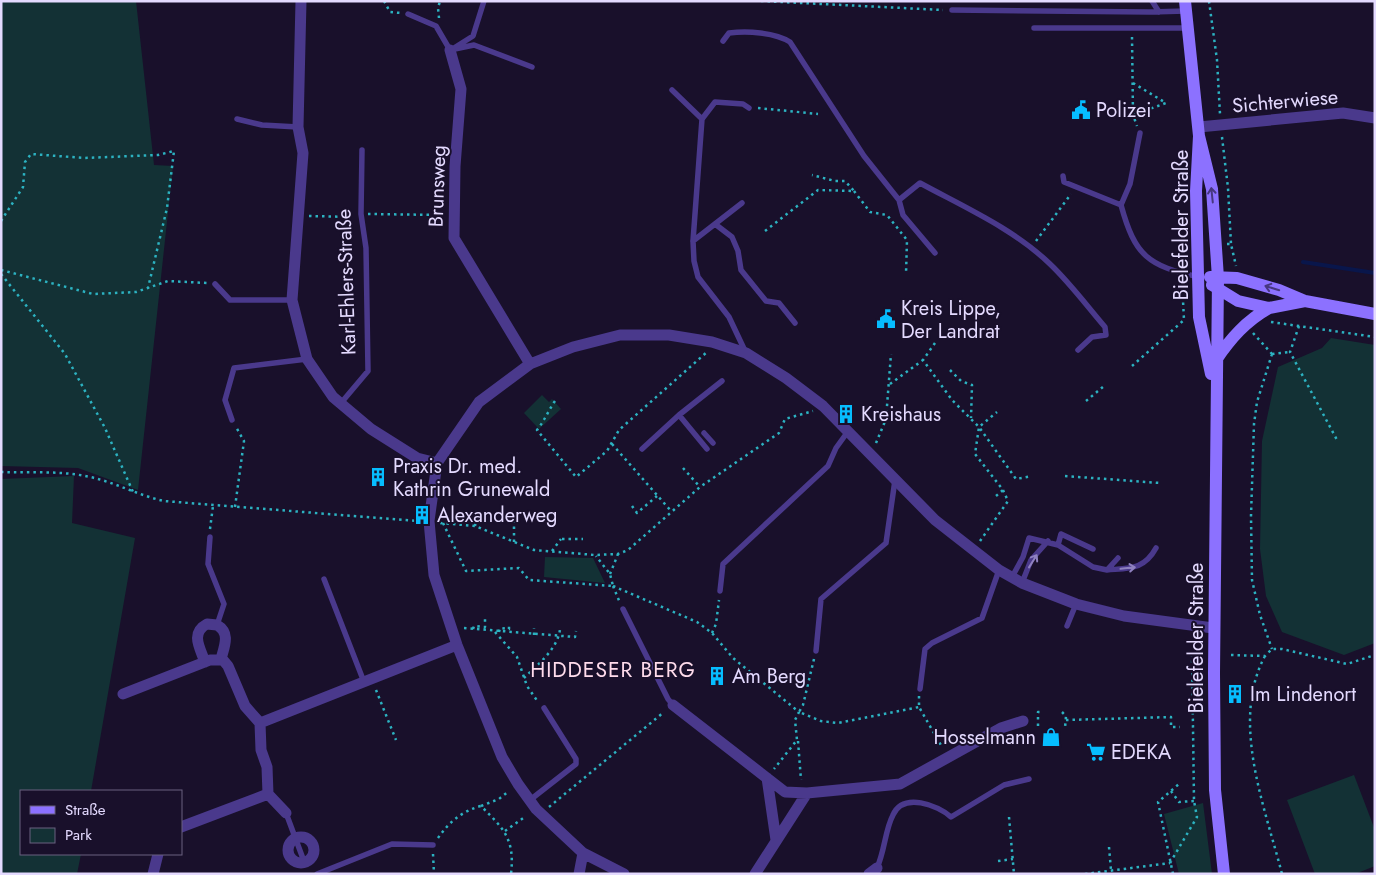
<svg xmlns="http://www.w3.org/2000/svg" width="1376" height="875" font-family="Jost,sans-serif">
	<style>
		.green { fill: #133135 }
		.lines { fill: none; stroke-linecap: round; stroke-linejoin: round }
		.stream { stroke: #09164b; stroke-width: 4 }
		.path { stroke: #2cb2c1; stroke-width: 2.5; stroke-dasharray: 2.5 4; stroke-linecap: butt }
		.service { stroke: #4a398c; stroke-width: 5.5 }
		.minor { stroke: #4a398c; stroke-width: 11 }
		.secondary { stroke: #8c71ff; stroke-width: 12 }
		.oneway { stroke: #473780 }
		.oneway2 { stroke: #8f81c0 }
		.labels { text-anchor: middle; stroke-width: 4; stroke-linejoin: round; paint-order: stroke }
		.street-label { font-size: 20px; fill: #e4daff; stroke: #19102b }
		.poi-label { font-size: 20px; fill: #e4daff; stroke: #19102b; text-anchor: start }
		.neighbourhood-label { font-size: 21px; letter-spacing: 1px; fill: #ffdcec; stroke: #19102b }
	</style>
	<rect width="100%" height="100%" fill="#19102b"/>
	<path class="green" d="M1,1H136L154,165L173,166L138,490L78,468L1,466Z
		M1331,338L1375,345V643L1344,655L1282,632L1266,596L1260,549L1262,441L1278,367L1322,348Z
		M542,395L549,402L552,399L561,409L539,429L524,413Z
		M74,476L72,523L135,538L91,791H21V854H81L77,874H1V479Z
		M545,557L593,558L605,583L544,577Z
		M1354,775L1375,830V866L1355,874H1315L1287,800Z
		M1203,803L1212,874H1179L1164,814Z"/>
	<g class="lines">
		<path class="stream" d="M1303,262L1375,273"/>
		<path class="path" d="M384,1L390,12L401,13
			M761,1L943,10
			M1209,1L1217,60L1220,114
			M439,18L438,8L440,1
			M1132,37L1133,115
			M1133,83L1166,103L1133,115L1137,126
			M758,108L818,114
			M1222,137L1228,188L1231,244
			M854,191L870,212L887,215L907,240L906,274
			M368,214L443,215
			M309,216L354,217
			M1,221L23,187L25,162L31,154L84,158L158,155L174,151L167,208L148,288
			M765,231L818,190L854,191L845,181H835L812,175
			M1036,241L1071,194
			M1227,244H1231L1236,266
			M1182,265L1181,244H1187
			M1,270L93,294L136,292L168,281L207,283
			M1,274L65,354L105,428L133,492
			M1271,322L1375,337
			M1299,326L1290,352L1337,440
			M1253,333L1272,354
			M935,343L923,360L952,400L979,427L1016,479L1032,476
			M1272,354L1257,402L1254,424L1251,516L1252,580L1260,615L1272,649
			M1272,354L1290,352
			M1132,366L1184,320L1182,281
			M950,370L961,381L972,385L971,418
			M890,384L923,360
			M555,401C548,411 545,420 537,430L576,477L607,451L619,430L707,352
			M1086,401L1104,386
			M876,443L886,419L891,354
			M612,444L671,511
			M683,468L700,487
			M1,472C33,473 67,470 98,479C120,485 141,496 164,501L417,521
			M1065,476L1160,483
			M996,496L1003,490L975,454L979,427L997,412
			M632,506L637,513L657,496
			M235,507L244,441L236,427
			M440,523L475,526L534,550L595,555L618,554L628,550L700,487L779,433L785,419L813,411
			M443,523L466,571L519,568L529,580L613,586L610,574L596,556
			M475,526L477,511
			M210,529L213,506
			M562,539H583
			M980,541L1008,501L1003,490
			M514,542V522L520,513
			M552,551L561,539
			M610,574L618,554
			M613,586L697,622L712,633L733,658L799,712L795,720L797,740L774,769
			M613,586L620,603
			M464,628L575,637L576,631
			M473,629L474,626L485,627V619
			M495,632L517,657L527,686L538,702
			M499,632L500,628L509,629V626
			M712,633L716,624L719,600
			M534,635V628
			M1231,655L1265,656L1272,649H1282L1347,664L1375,655
			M1265,656C1230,721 1265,807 1282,874
			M814,659L803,705L799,712L821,721L838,723L919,707
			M524,678C537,665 558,649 560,629
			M376,690L396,740
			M919,696V707L942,747
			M1062,712L1066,716L1065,728
			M1066,720L1171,717V727H1180
			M1038,726V712H1042
			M798,741L801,780
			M1171,791L1179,802L1194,801
			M481,806L499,799L509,791
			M549,807L664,712
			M1009,817L1014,874
			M505,831L526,816
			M438,838C449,822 462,811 481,806C504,829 515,839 511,874
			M1109,847L1111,870
			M433,854L434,874
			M998,861L1013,859
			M1170,863L1197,817L1194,801L1192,654
			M1085,874L1170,863
			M1173,874L1158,802L1179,784"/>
		<path class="service" d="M1152,1L1159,12
			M952,10L1150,12L1186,11
			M408,14L436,26L450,50
			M1034,28H1188
			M723,41L729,33C747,31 774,32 790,42L864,156L899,200L903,215L935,253
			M454,48L473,36L484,1
			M450,50L474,45L532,67
			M672,90L702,119
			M237,119L262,125L298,127
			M1140,133L1130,184L1121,205C1135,256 1148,266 1199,277
			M1063,176L1064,182L1121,205
			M899,200L920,183C964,207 1014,229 1050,264C1070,283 1087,306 1105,327L1106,335L1092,337L1078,350
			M715,224L732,237L738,251L741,270L766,301L779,303L795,323
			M693,241L742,203
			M215,284L230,300H292
			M746,353L729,317L698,277L694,261L693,241L702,119L715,102L743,104L749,108
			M341,403L368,371L366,248L361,214L362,150
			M232,420L225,400L234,368L307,359
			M704,433L713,443
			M642,449L679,415
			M707,449L679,415L722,381
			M210,537L208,564L224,604L217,625
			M1058,545L1061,534L1093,549
			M1118,558L1107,570C1129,568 1144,570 1156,548
			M1012,577L1023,557L1029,538L1058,545L1093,567L1107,570
			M324,579L364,682
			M1022,583L1031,560L1048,541
			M720,591L723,564L828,466L836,448L849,430
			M623,609L668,699L673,705
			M1067,626L1076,604
			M816,651L821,599L886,543L895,480
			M920,689L925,649L932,643L982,618L999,570
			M530,800L576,764V759L544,708
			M286,813L305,864
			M877,868C885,850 885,830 893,815C903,792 938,805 951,817L1004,785L1029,779
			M317,874L392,844L433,845"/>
		<path class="minor" d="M301,1L298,127L303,153L292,300L307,359L333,397L371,429L417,458L437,463
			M450,50L461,89L455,166L454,238L530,364
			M1199,127L1343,113L1375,118
			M205,662C200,648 190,633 207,624L217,625C231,633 224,647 221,659
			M123,694L210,660H223L228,666L245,706L260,723L261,750L267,767L268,794L286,813
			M673,705L785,792L807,793
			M260,723L457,645
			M767,778L776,840
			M181,827L268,794
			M288 850a13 13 0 1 1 26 0a13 13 0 1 1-26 0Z
			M153,874L158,854
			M579,874L583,853
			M624,874L583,853L536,809L518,784L502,757L457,645L434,575L429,521L437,463L479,402L530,364L573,347L620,335H669L712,342L746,353L786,378L823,406L935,520L999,570L1022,583L1076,604L1124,616L1213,628
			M755,874L807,793L900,784L1001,728L1023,721
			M869,874L877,868"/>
		<path class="secondary" d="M1185,1L1199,136L1196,191L1199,317L1211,374
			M1199,136L1212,189L1218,278L1214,673L1215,790L1224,874
			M1210,277L1237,278L1279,290L1305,301L1375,314
			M1212,285L1238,301L1269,308L1305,301
			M1216,360C1231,338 1246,321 1269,308"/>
	</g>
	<defs><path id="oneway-shaft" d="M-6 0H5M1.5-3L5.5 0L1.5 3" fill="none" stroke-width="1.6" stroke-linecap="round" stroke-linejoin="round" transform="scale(1.25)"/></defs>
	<g class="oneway">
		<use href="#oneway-shaft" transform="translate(1212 195) rotate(-96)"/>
		<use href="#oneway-shaft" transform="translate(1272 288) rotate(-163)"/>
	</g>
	<g class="oneway2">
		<use href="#oneway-shaft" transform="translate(1033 561) rotate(-58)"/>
		<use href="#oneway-shaft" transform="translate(1128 568) rotate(-6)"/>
	</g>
	<defs>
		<g id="civic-bare" transform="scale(1.5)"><path d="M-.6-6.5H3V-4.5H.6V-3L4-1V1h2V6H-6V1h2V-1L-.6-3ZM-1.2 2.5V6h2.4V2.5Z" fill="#06bdff" stroke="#19102b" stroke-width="2.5" paint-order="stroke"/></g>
		<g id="building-bare" transform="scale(1.5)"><path d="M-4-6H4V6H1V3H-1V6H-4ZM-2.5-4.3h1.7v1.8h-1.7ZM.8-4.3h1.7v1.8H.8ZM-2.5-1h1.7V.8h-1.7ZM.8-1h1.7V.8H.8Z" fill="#06bdff" stroke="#19102b" stroke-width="2.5" paint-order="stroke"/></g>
		<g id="shop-bare" transform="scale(1.5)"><path d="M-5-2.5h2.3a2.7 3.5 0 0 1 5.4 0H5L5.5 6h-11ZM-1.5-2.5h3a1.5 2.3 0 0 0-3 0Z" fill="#06bdff" stroke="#19102b" stroke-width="2.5" paint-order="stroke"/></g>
		<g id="supermarket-bare" transform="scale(1.5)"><path d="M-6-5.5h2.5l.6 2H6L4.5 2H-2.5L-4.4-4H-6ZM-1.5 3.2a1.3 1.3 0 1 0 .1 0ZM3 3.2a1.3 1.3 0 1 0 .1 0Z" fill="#06bdff" stroke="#19102b" stroke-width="2.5" paint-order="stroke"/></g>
	</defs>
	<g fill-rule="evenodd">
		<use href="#civic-bare" x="1081" y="110"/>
		<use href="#civic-bare" x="886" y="319"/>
		<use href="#building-bare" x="846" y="414"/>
		<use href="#building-bare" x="378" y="477"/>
		<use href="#building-bare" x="422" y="515"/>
		<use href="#building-bare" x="717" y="676"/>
		<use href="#building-bare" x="1235" y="694"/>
		<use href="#shop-bare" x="1051" y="737"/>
		<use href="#supermarket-bare" x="1096" y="752"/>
	</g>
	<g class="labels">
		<g class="street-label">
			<text transform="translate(1285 101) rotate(-5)" y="7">Sichterwiese</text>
			<text transform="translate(437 186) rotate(-88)" y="7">Brunsweg</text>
			<text transform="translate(1181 225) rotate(-90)" y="7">Bielefelder Straße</text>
			<text transform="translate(346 282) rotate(-92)" y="7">Karl-Ehlers-Straße</text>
			<text transform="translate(1196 638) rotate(-90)" y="7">Bielefelder Straße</text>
		</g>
		<g class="poi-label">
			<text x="1096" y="117">Polizei</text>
			<text x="901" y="315">Kreis Lippe,<tspan x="901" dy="23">Der Landrat</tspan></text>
			<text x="861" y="421">Kreishaus</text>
			<text x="393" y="473">Praxis Dr. med.<tspan x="393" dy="23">Kathrin Grunewald</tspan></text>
			<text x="437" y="522">Alexanderweg</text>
			<text x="732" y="683">Am Berg</text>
			<text x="1250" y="701">Im Lindenort</text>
			<text x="1036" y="744" text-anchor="end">Hosselmann</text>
			<text x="1111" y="759">EDEKA</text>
		</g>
		<g class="neighbourhood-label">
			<text x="613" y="677">HIDDESER BERG</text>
		</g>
	</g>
	<rect width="1376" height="875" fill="none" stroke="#e4daff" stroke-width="5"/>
	<rect x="20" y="790" width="162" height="65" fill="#19102b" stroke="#6a6180"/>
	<rect x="30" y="806" width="25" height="8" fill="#8c71ff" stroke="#6a6180"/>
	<text x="65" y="815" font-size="15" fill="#e4daff">Straße</text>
	<rect x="30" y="828" width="25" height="15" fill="#133135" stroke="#6a6180"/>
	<text x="65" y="840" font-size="15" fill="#e4daff">Park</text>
</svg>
